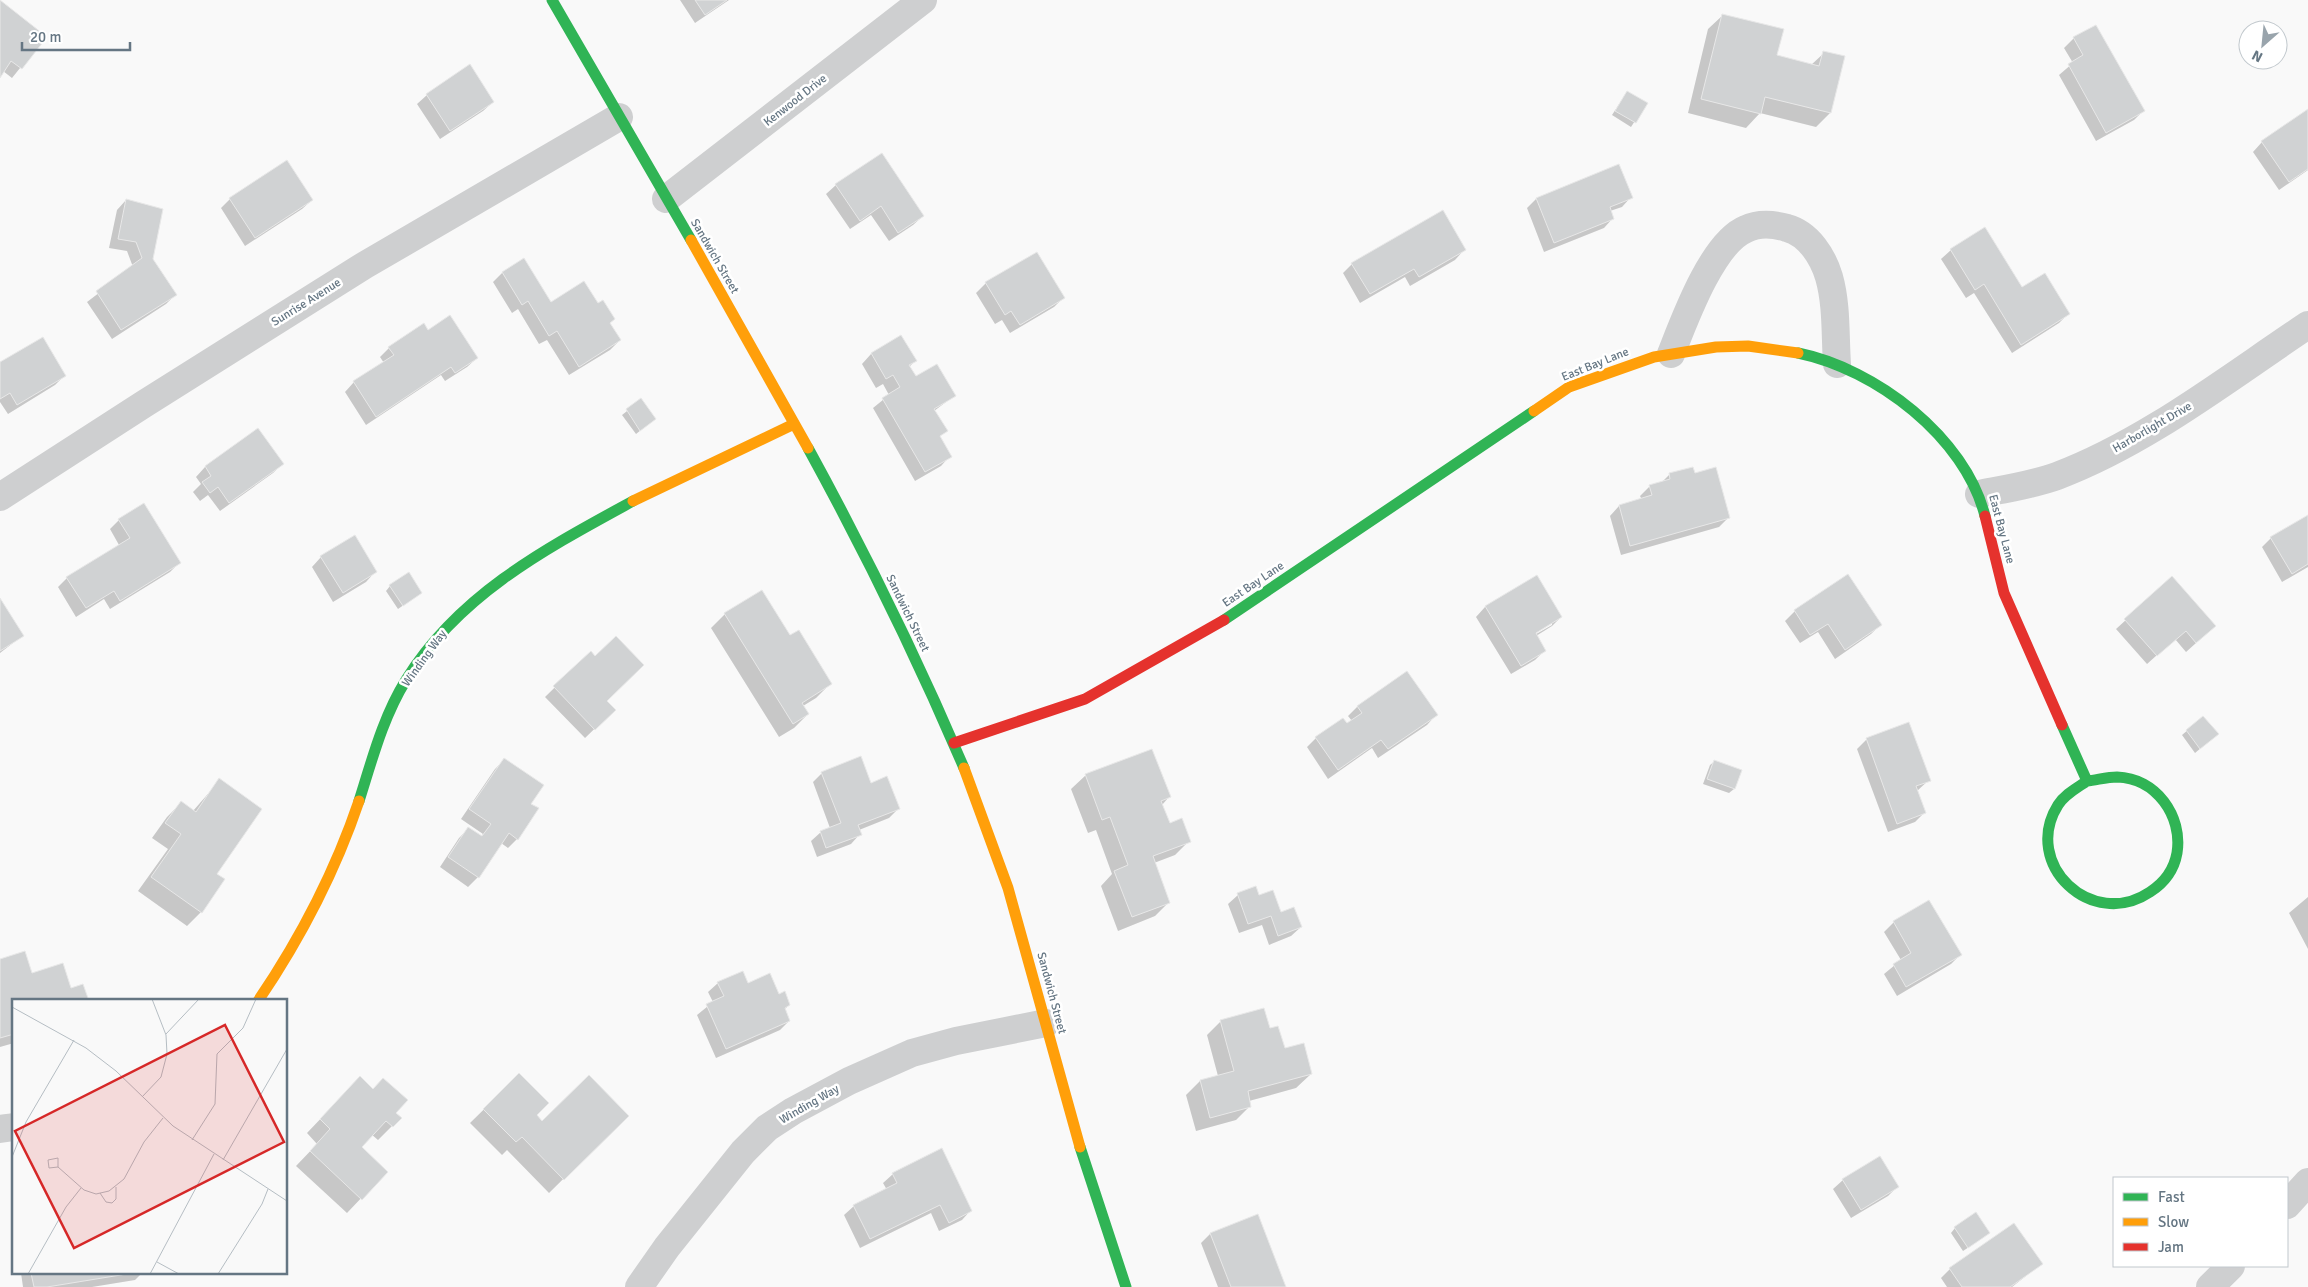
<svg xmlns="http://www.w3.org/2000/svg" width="2308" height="1287" font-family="Signika,sans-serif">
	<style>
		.shadow { fill: #0003; fill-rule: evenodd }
		.building { fill: #d0d2d3; stroke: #e8e8e8 }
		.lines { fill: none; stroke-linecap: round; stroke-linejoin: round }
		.street { stroke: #cecfd0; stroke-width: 28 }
		.fast { stroke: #30b455; stroke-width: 11 }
		.slow { stroke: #ff9f0a; stroke-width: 11 }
		.jam { stroke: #e5322d; stroke-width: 11 }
		.labels { text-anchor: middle; stroke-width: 5; stroke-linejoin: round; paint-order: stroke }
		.street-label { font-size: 12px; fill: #657683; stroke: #fff }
		.inset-road { fill: none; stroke: #b5bdc3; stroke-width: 1 }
		.view { fill: #d62828; fill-opacity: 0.15; stroke: #d62828; stroke-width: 2.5 }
		.inset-edge { fill: none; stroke: #657683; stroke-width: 2.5 }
	</style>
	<rect width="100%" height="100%" fill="#f9f9f9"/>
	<path class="shadow" d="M680,0H729L695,23Z
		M0,2L45,37L12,78L3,71L0,76Z
		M1723,15L1776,56L1811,65L1824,53L1830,113L1816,127L1760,113L1746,128L1688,113L1708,29Z
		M2074,38L2143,111L2134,120L2096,141L2059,75L2073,63L2064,48Z
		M1627,92L1646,104L1631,127L1612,115Z
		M427,95L493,102L483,111L440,139L417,104Z
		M2308,110V170L2279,190L2253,152L2262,142Z
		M1618,166L1631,197L1622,207L1610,211L1613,218L1604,228L1544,252L1527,208L1536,199Z
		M836,185L923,216L913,225L889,241L871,215L850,229L826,194Z
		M230,199L312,200L302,209L245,246L221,208Z
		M126,200L152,259L175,295L166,304L112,339L87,302L133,267L127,251L109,248L117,210Z
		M1985,229L2022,288L2068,314L2059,323L2012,353L1974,293L1966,298L1941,259L1951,250Z
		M1464,250L1455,260L1410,286L1405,277L1360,303L1343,273L1352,264Z
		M1036,253L1063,298L1054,307L1010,333L1002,320L995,324L976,293L986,283Z
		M503,272L550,303L609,323L620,340L610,350L569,375L547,340L539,344L518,309L512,313L493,282Z
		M428,331L477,358L467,367L445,381L441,375L366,425L345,392L354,382L384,363L380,357L389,348Z
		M901,337L915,361L909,367L915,378L954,396L934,411L946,431L939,437L950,456L941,466L915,481L873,408L889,395L883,384L876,388L862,364L871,354Z
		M0,364L65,375L55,385L8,414L0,402Z
		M641,400L655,419L636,434L622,415Z
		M258,430L282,464L273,473L220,511L208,495L200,501L193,492L201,484L196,477L205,467Z
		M1694,474L1729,517L1719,527L1621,555L1610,516L1619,506L1642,500L1640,496L1650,486L1661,483L1669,475Z
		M2308,517V567L2282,582L2262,547L2271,538Z
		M119,520L179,563L170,572L110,609L104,599L76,617L58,587L67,578L119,545L110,529Z
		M321,557L375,572L366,582L333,602L312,567Z
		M1537,576L1561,617L1552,626L1536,636L1545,650L1535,660L1511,674L1476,617L1485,607ZM1552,622V625L1531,637L1530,635Z
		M1848,576L1880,625L1871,634L1835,659L1818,632L1800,643L1785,621L1795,611Z
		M2172,578L2205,635L2186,652L2175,639L2147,664L2116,629Z
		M390,586L421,593L398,609L386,591Z
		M0,600L22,636L0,653Z
		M725,614L830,684L816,698L803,706L808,714L794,728L779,737L711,628Z
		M590,653L605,701L614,710L585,738L545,697Z
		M1406,673L1436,715L1427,725L1378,758L1372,748L1328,779L1307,747L1316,738L1352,721L1348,716L1357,707Z
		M2203,717L2213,738L2195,753L2182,735Z
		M1908,724L1929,780L1917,791L1924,813L1915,822L1888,832L1857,749L1866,740Z
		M1151,750L1169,797L1162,805L1169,825L1189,841L1175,855L1154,863L1169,902L1155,916L1118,931L1101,886L1112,874L1096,830L1088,833L1071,789L1086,775Z
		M504,760L530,804L517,839L508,848L501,843L478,877L468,887L440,867L459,838L468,829L481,837L483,834L461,819L495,769Z
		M1715,761L1740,770L1734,789L1729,793L1703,784L1710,765Z
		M822,773L870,785L898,809L889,818L859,830L860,834L851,844L817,857L811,841L821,832L830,828L813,782Z
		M220,780L215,874L201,912L187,926L138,891L168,849L152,838L167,817L181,803L193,811Z
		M1238,895L1259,896L1301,927L1291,936L1269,945L1262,925L1239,933L1228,904Z
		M2308,897V949L2289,913Z
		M1894,922L1960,955L1951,964L1897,996L1884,974L1901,960L1884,932Z
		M0,960L14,1001V1043L0,1047Z
		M718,983L747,985L778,996L789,1005L784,1010L789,1021L780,1030L716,1058L697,1015L713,1002L708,992Z
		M1221,1021L1269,1029L1284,1050L1311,1074L1296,1088L1249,1101L1250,1106L1236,1120L1196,1131L1186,1095L1200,1081L1218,1076L1207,1035Z
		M519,1075L535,1115L542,1122L627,1116L549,1193L507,1150L502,1155L470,1123Z
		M346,1092L394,1113L392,1126L378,1140L371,1134L360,1147L386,1172L347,1213L296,1166L317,1144L307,1133Z
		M893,1174L971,1210L962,1220L939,1231L931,1213L860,1248L844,1215L854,1206L887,1190L883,1183Z
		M1843,1180L1897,1187L1888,1196L1851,1218L1833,1189Z
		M1955,1228L1984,1237L1963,1251L1951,1233Z
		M1210,1234L1285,1287H1218L1201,1243Z
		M2041,1264L2012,1287H1947L1941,1278L1950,1269Z
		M21,1273H142L135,1280L92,1287H23Z"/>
	<path class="building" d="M0,0L47,37L22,69L11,61L0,78Z
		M695,0H727L705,15Z
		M1722,14L1784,29L1777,55L1819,66L1823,51L1845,56L1831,113L1765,97L1761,114L1701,99Z
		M2096,25L2145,111L2106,133L2068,64L2083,55L2073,37Z
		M470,64L494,102L450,131L426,94Z
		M1627,91L1648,103L1636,123L1615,111Z
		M2308,109V169L2289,182L2261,141Z
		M882,153L924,216L898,233L881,206L860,221L835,184Z
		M287,160L313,200L255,238L229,198Z
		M1619,164L1633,198L1610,207L1614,219L1554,243L1536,198Z
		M126,199L163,209L153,259L177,295L121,330L96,291L142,258L136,242L118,239Z
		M1443,210L1466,250L1419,277L1414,269L1370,294L1351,263Z
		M1985,227L2022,287L2045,273L2070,314L2021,345L1984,284L1975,290L1950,249Z
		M1037,252L1065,298L1020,325L1011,311L1005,315L985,282Z
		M524,258L551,302L584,281L598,303L603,300L615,319L610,323L621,340L579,367L557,331L549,336L528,301L522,305L502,272Z
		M450,315L478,358L455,373L451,367L376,417L353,381L394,355L388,347L424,323L428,330Z
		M901,335L917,361L909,365L916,376L937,364L956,396L934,409L948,431L940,436L952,457L925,472L882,398L900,387L893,375L886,379L871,353Z
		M43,337L66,376L17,405L10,393L0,399V362Z
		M641,398L656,419L640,431L626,409Z
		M258,428L284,464L229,503L218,487L210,493L202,482L211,476L205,466Z
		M1693,467L1695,473L1716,467L1730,518L1630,546L1619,505L1652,495L1649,485L1670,479L1669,473Z
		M144,503L181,563L120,601L114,591L86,608L66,577L130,538L118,519Z
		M2308,515V564L2292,574L2270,537Z
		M355,535L377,572L343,593L320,556Z
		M409,572L422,593L403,606L389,585Z
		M1848,574L1882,625L1845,650L1828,624L1810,635L1794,610Z
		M1537,575L1562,617L1536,633L1546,651L1521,666L1485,606Z
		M2172,576L2216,626L2196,643L2186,631L2157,656L2124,619Z
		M762,590L790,635L799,630L832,684L802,703L809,714L793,724L724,613Z
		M0,598L24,636L0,651Z
		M616,636L644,665L607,701L616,710L595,730L553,686L591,651L595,656Z
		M1407,671L1438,715L1388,749L1381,740L1338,770L1315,737L1343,718L1347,723L1362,713L1357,706Z
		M2203,716L2219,734L2200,749L2186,730Z
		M1909,722L1931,781L1916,786L1926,813L1897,824L1866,738Z
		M1152,749L1171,797L1161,801L1170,823L1182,818L1191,842L1153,856L1170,903L1132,917L1114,871L1128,865L1110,817L1102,820L1085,774Z
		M861,756L871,783L887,776L900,809L858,825L862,835L826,848L820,831L841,823L821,772Z
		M504,758L544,785L531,804L539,808L518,840L509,833L479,878L448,857L468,827L482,836L491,824L469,809Z
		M1714,760L1742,770L1735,789L1707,779Z
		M219,778L262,809L217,874L225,879L202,913L151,877L181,834L165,823L181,801L196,812Z
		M1256,886L1259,895L1273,890L1281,912L1294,907L1302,927L1278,936L1271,916L1248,924L1237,893Z
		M1929,900L1962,955L1906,987L1893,964L1911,953L1893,921Z
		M25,951L32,973L63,963L71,988L83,984L89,1001H14V1034L0,1038V959Z
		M743,971L748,983L770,973L779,994L785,991L790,1005L785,1008L790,1021L726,1049L706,1004L724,996L717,982Z
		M1264,1008L1270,1028L1278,1026L1285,1048L1304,1043L1312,1074L1248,1091L1251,1107L1210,1118L1200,1080L1234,1071L1220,1020Z
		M519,1073L549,1103L537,1115L542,1121L589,1075L629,1116L564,1180L522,1137L516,1142L483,1109Z
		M360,1076L373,1089L383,1078L408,1100L396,1113L402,1118L393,1127L386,1121L362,1147L388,1172L362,1200L310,1151L330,1129L320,1119Z
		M942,1148L972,1211L949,1223L940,1205L870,1239L853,1205L897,1183L892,1173Z
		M1880,1156L1899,1187L1861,1210L1842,1179Z
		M1976,1212L1990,1233L1968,1248L1954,1227Z
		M1258,1214L1286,1287H1231L1210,1233Z
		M2014,1223L2043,1264L2010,1287H1962L1949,1268Z
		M31,1273H133L47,1287H34Z"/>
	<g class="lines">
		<path class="street" d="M666,199L923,0
			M1671,354C1684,321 1712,243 1746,229C1758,223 1774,224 1787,228C1809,234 1823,257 1829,277C1837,305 1835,336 1837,364
			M1979,494C2005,489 2032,485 2057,476C2147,442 2228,378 2308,325
			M0,497L144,404L365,265L619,117
			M0,1129L14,1127
			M2287,1205L2308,1182
			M639,1287L667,1247L743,1152L767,1128L793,1111L849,1081L912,1053L956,1041L1046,1023
			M2210,1287L2231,1266"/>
		<path class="fast" d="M552,0L691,240
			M1798,353C1876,369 1965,437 1985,516
			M808,448C865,552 917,658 964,768
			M1224,620L1534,411
			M2062,725L2087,781C2077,788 2065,794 2058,805C2021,864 2092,931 2150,892C2164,883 2174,870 2177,853C2183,816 2156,778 2117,777C2107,777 2097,780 2087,781
			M359,801C372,760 383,717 406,680C459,594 547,548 633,501
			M1080,1147L1126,1287"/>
		<path class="slow" d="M691,240L808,448
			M1534,411L1569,387L1654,357L1716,347L1748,346L1798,353
			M633,501L794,424
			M964,768L1008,888L1080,1147
			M258,1001C300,939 335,872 359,801"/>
		<path class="jam" d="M1985,516L2004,593L2062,725
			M954,743L1085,699L1224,620"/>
	</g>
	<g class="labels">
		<g class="street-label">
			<text transform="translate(795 100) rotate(-38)" y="4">Kenwood Drive</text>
			<text transform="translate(715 256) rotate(60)" y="4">Sandwich Street</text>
			<text transform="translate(306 302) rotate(-32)" y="4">Sunrise Avenue</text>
			<text transform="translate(1595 364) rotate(-22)" y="4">East Bay Lane</text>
			<text transform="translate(2152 427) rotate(-30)" y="4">Harborlight Drive</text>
			<text transform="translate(2002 529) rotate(75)" y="4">East Bay Lane</text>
			<text transform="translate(1253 584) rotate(-34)" y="4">East Bay Lane</text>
			<text transform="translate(908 613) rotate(64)" y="4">Sandwich Street</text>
			<text transform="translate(424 658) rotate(-54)" y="4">Winding Way</text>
			<text transform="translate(1052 993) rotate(75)" y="4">Sandwich Street</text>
			<text transform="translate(809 1104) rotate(-30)" y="4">Winding Way</text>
		</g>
	</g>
	<g transform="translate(12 999)">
		<rect width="275" height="275" fill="#f9f9f9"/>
		<path class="inset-road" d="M0,8L74,49L104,72L161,127L275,202M154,35L187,0M130,98L149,78L155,55L154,36L140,0M180,141L203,105L205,55L231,29L244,0M0,158L14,123L62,41M211,161L275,50M46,168L37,169L36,161L46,159V168L72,191L84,195L97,192L112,180L132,143L151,119M88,194L94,203L100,204L104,200V188M145,263L167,275M16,275L54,208L69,189M138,275L202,155M206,275L250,205L256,190"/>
		<path class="view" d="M213,26L272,143L62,249L3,132Z"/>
		<rect width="275" height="275" class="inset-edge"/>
	</g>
	<rect x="2113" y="1177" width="175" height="90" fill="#ffffff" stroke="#c1c8cd"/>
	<rect x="2123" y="1193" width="25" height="8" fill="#30b455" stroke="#c1c8cd"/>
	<text x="2158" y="1202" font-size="15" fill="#657683">Fast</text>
	<rect x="2123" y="1218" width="25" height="8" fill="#ff9f0a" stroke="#c1c8cd"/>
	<text x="2158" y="1227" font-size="15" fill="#657683">Slow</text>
	<rect x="2123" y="1243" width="25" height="8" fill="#e5322d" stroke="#c1c8cd"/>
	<text x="2158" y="1252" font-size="15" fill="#657683">Jam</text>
	<g transform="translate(2263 45) rotate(207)"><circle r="24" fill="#ffffff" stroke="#c1c8cd"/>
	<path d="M0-4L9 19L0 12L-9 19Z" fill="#99a4ac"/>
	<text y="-8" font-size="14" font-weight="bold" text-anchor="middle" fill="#657683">N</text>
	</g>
	<path d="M22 42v8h108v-8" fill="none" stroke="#657683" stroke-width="2.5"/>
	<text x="30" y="42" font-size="15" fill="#657683" stroke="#ffffff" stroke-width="4" paint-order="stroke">20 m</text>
</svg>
